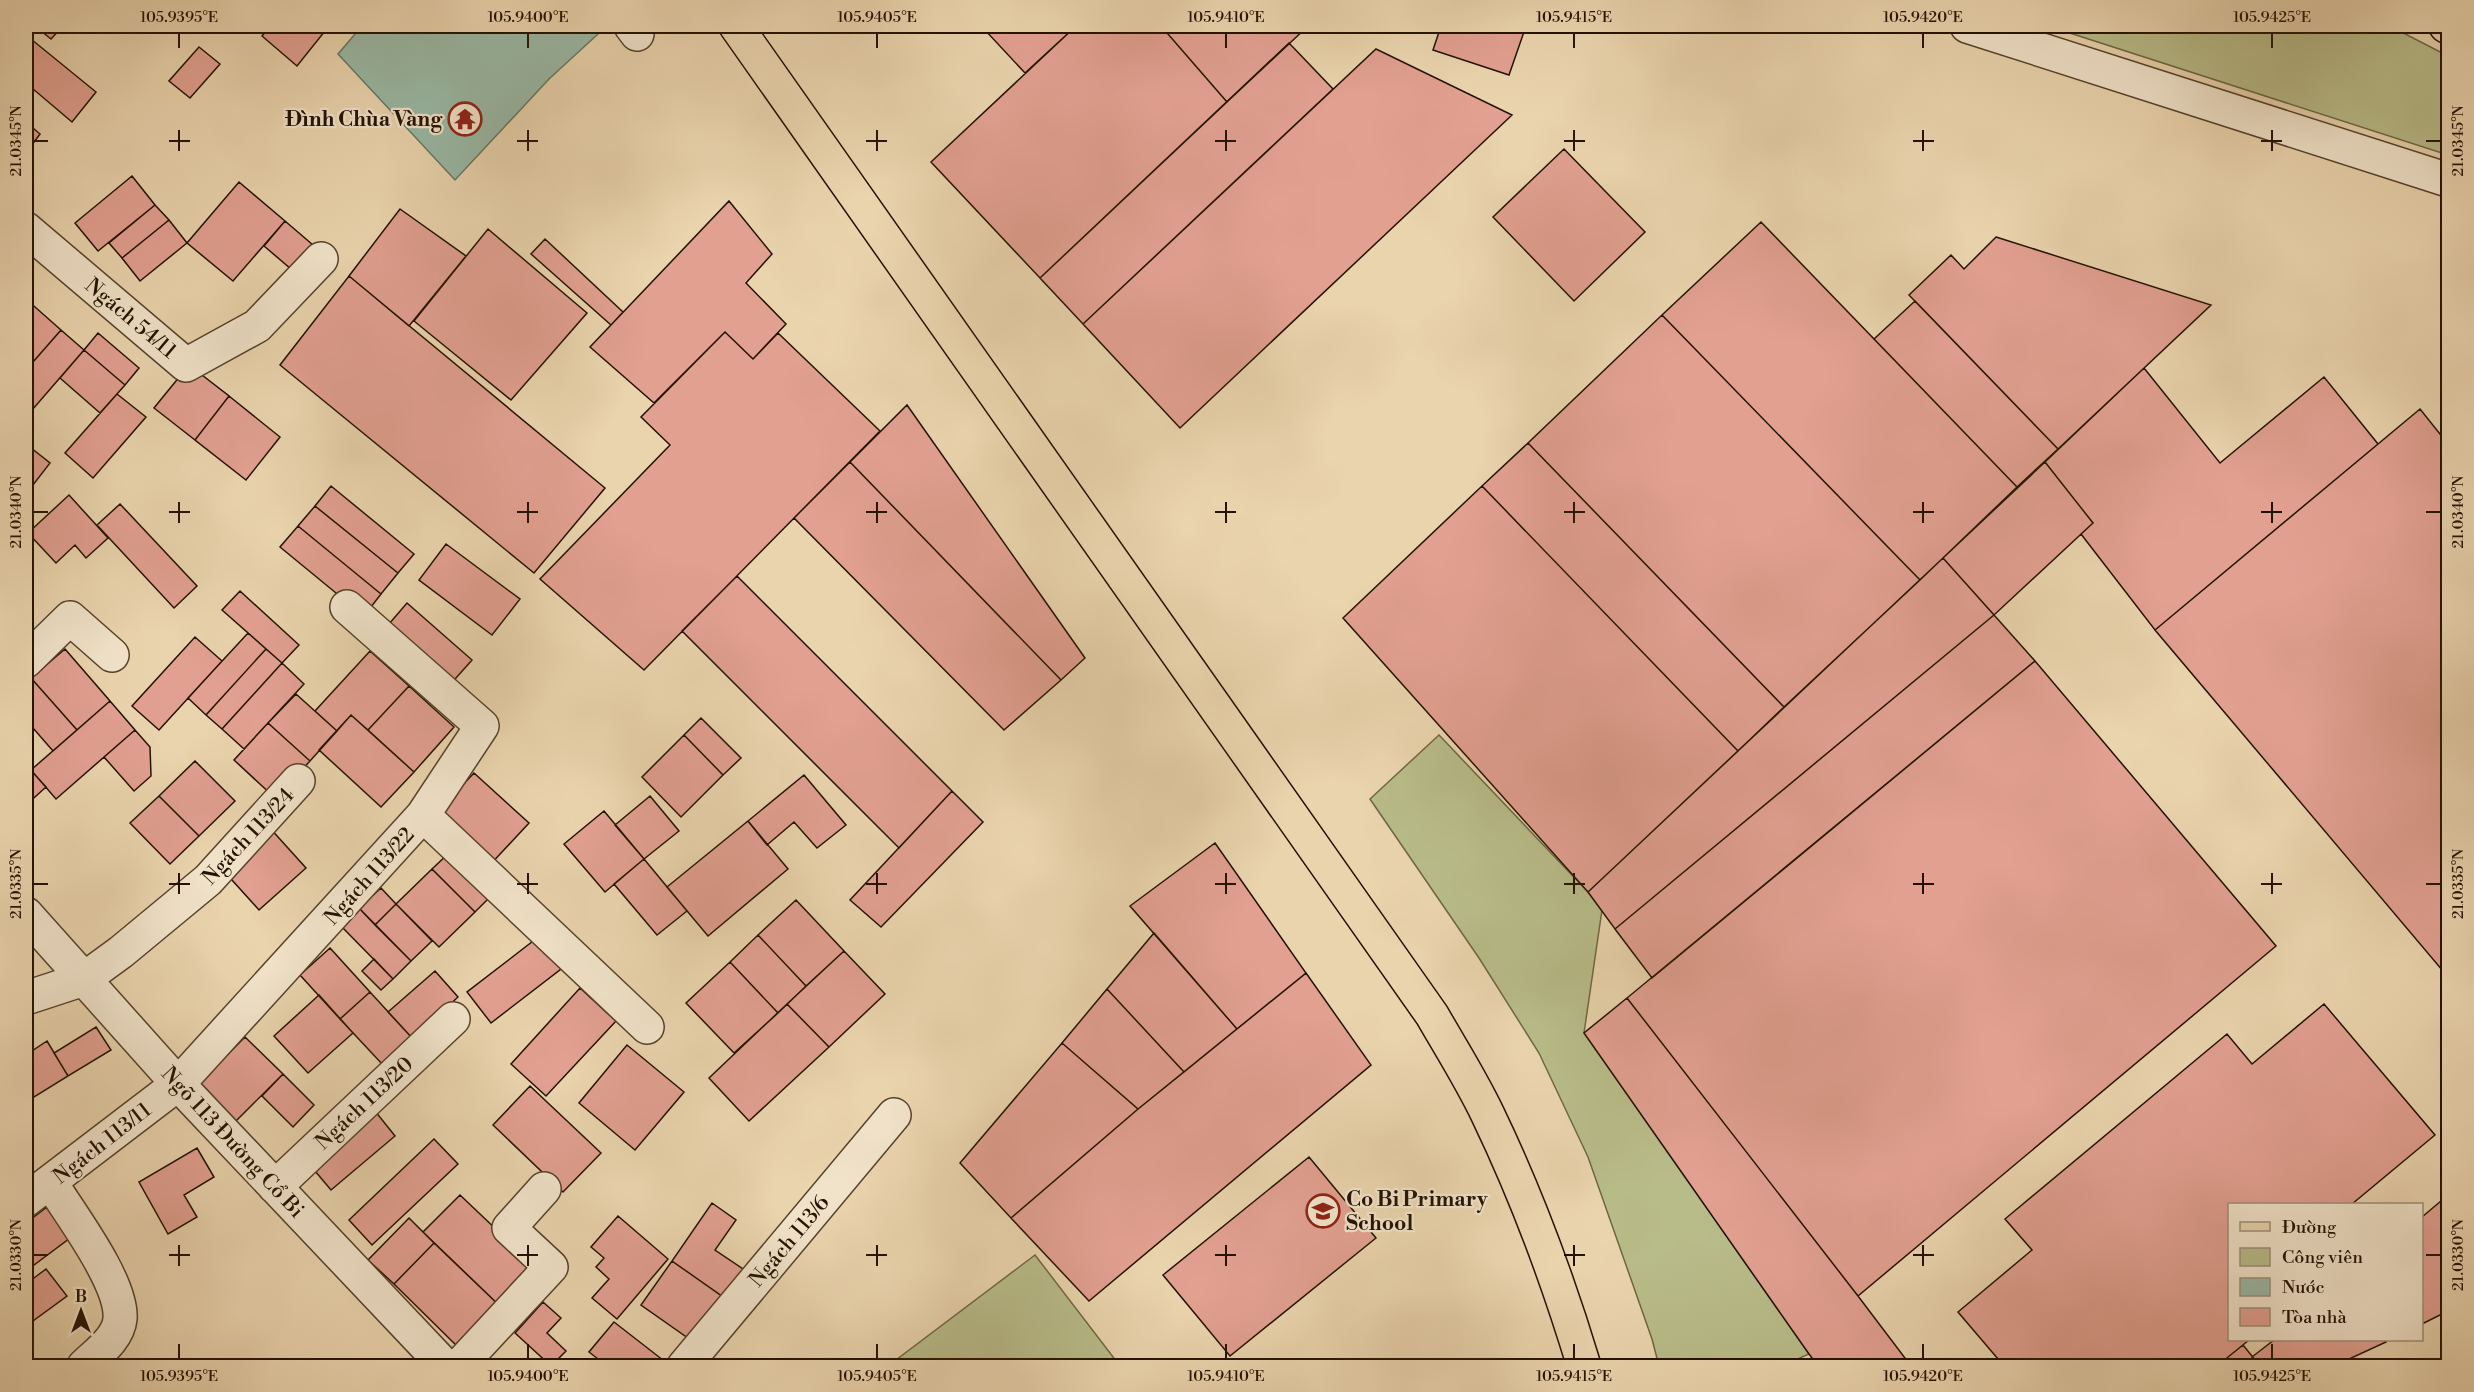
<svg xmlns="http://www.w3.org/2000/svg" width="2474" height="1392" font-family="'Libre Bodoni',serif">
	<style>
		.green { fill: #b8bc89; stroke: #6e6745; stroke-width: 1.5 }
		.water { fill: #99b9a6; stroke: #6a7664; stroke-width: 1.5 }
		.building { fill: #e2a091; stroke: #241201; stroke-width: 1.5 }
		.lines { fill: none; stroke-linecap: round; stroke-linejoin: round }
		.minor-casing { stroke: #56422c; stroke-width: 36 }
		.major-casing { stroke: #241201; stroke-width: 36 }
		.minor { stroke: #f1e3ca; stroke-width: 33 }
		.major { stroke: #ead4ae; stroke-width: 33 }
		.ticks { fill: none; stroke: #241201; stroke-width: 2 }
		.labels { text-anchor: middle; stroke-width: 4.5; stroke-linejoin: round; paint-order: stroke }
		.poi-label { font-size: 21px; font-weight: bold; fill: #241201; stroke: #f1e3ca; text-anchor: end }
		.street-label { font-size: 21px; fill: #241201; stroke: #f1e3ca }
		.neatline { fill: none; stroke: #241201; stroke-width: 2 }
		.ticks-label { font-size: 15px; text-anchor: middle; fill: #241201 }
	</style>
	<rect width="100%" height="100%" fill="#ead4ae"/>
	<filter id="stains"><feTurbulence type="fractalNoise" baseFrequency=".00333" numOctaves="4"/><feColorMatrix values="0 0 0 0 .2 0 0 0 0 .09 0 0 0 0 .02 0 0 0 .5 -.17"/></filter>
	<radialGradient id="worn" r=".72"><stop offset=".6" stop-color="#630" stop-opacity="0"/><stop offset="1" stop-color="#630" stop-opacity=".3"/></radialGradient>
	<path class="green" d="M2048,26H2390L2448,56V155Z
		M1439,735L1588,892L1602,910L1584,1033L1809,1354L1782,1366H1659L1652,1339L1588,1157L1539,1053L1479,958L1370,799Z
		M1035,1255L1120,1366H888Z"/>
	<path class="water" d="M362,26H591L598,34L549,79L455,180L338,54Z"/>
	<path class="building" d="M35,26H63L51,39Z
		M270,26H329L297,66L262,36Z
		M989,26H1076L1025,73L984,29Z
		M1076,26H1161L1227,102L1040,278L931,162Z
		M1161,26H1308L1227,102Z
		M1441,26H1526L1509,75L1433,50Z
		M26,35L96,92L72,122L26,83Z
		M1289,43L1333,89L1083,324L1040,278Z
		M199,47L220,64L190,98L169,81Z
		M1376,49L1512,115L1180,428L1083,324Z
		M26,122L40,134L26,153Z
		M1564,149L1645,232L1574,301L1493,217Z
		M132,176L155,205L98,251L75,223Z
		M239,182L285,221L233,281L187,243Z
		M729,201L772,254L746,283L786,324L753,359L725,332L654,403L590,347Z
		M155,205L169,220L122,258L109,243Z
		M400,209L466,256L409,326L349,276Z
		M169,220L187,243L140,281L122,258Z
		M285,221L320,251L298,275L264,246Z
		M1761,222L2017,487L1920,580L1662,315Z
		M488,229L587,313L511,400L414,321Z
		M1996,237L2211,305L2058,449L1909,295L1951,255L1964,269Z
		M545,239L623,312L611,325L531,254Z
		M349,276L605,488L534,573L280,365Z
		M26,299L61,330L26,370Z
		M1915,301L2058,449L2017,487L1874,339Z
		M1662,315L1920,580L1784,707L1528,443Z
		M61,330L84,350L26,417V370Z
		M725,332L753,359L778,333L880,431L644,670L540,579L670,445L641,417Z
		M98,333L139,368L125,385L84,350Z
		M84,350L125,385L100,413L60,378Z
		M189,365L229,396L195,440L154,408Z
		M2144,368L2220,463L2324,377L2378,444L2155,630L2081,534L2093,523L2045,462Z
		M117,394L146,417L93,478L65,453Z
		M229,396L280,437L246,480L195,440Z
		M907,405L1085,658L1061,680L850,462Z
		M2420,409L2448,444V977L2155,630Z
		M1528,443L1784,707L1738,751L1482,486Z
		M26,444L50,463L26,494Z
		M850,462L1061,680L1004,730L794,518Z
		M2045,462L2093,523L1994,615L1943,558Z
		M331,486L414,554L398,573L315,506Z
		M1482,486L1738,751L1588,892L1343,618Z
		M69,495L108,538L86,558L75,545L56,563L28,533Z
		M120,504L197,586L174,608L97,525Z
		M315,506L398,573L381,594L298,526Z
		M298,526L381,594L364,616L280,547Z
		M446,544L520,599L492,635L419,580Z
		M1943,558L1994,615L1615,929L1588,892Z
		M737,576L952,791L899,848L682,631Z
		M240,591L299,645L282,663L222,610Z
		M407,603L472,660L448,687L383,631Z
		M1994,615L2035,661L1652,978L1615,929Z
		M248,633L266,649L206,715L188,698Z
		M195,637L222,661L159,730L132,706Z
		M65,649L110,701L77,730L31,678Z
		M266,649L282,663L222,729L206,715Z
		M370,651L409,686L368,730L351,715L337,731L315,711Z
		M2035,661L2276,946L1858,1296L1627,998Z
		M282,663L304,684L244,749L222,729Z
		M31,678L77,730L53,751L26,720V683Z
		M409,686L454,727L414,772L368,730Z
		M296,694L337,731L310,761L268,723Z
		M110,701L135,730L56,799L31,770Z
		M351,715L414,772L381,807L319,750Z
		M701,718L741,758L723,775L684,735Z
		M268,723L310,761L275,798L234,760Z
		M135,730L150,747L151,776L134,791L104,757Z
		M684,735L723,775L681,817L642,777Z
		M195,761L235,801L199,836L159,796Z
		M28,767L46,787L26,805V768Z
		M474,773L529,823L488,867L433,816Z
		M804,775L846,825L817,848L794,822L767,845L748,821Z
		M952,791L983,822L881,927L850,900Z
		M159,796L199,836L170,864L130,823Z
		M650,796L679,831L644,859L615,825Z
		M604,811L644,859L605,892L564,844Z
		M748,821L788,869L708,936L667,887Z
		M269,827L306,868L259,910L222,869Z
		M1215,843L1306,973L1237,1029L1130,906Z
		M449,853L491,896L475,912L432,869Z
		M644,859L687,911L657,935L614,884Z
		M432,869L475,912L439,947L396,904Z
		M381,888L396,904L375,925L359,908Z
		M796,900L844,951L806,986L758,935Z
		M396,904L432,941L411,961L375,925Z
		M359,908L411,961L393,979L341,926Z
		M1154,933L1237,1029L1184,1072L1107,989Z
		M758,935L806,986L778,1013L730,962Z
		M537,938L561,969L491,1023L467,992Z
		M330,948L370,992L340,1019L300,975Z
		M844,951L885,994L829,1047L787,1004Z
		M374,959L393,979L381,990L362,971Z
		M730,962L778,1013L734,1053L686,1003Z
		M435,971L458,997L413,1039L388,1012Z
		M1306,973L1371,1065L1089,1301L1011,1218L1138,1109Z
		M580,988L616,1021L546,1096L511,1064Z
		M1107,989L1184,1072L1138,1109L1062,1043Z
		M370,992L413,1039L383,1065L340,1019Z
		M319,995L353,1033L308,1073L274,1036Z
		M1627,998L1858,1296L1911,1366H1818L1809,1354L1584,1033Z
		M787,1004L829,1047L749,1121L709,1078Z
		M2324,1004L2435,1135L2352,1204H2230V1340H2249L2217,1366H2004L1958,1312L2032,1250L2005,1219L2227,1034L2252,1064Z
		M96,1027L111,1050L68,1076L54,1053Z
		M245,1037L283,1074L232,1125L194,1088Z
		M47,1041L68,1076L26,1102V1055Z
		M1062,1043L1138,1109L1011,1218L960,1163Z
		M627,1045L684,1092L635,1150L579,1103Z
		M283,1074L314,1105L293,1127L262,1096Z
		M530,1086L601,1153L563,1192L493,1125Z
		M375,1111L395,1136L331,1190L310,1165Z
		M434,1139L458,1164L372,1245L349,1220Z
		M197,1148L214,1177L184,1195L197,1217L168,1234L139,1182Z
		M1309,1157L1376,1238L1230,1356L1163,1275Z
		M460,1195L540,1271L503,1309L423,1232Z
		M2448,1195V1311L2422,1324V1217Z
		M712,1203L736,1220L715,1250L746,1271L726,1299L672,1261Z
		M47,1207L70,1238L26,1271V1223Z
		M618,1216L668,1259L617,1319L592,1298L609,1279L596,1267L604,1258L591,1247Z
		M409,1218L434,1243L394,1284L368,1260Z
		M434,1243L503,1309L462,1351L394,1284Z
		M672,1261L726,1299L695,1343L641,1305Z
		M46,1269L67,1296L26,1326V1284Z
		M543,1302L561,1318L547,1333L566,1351L551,1366L515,1333Z
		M614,1322L668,1364L666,1366H607L589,1352Z
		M2274,1340H2384L2386,1342L2334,1366H2260L2252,1357Z
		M2243,1345L2260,1366H2217Z"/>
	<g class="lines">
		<g class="minor-casing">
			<path id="minor" d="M631,26L637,34
				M1967,26L2448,180
				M26,229L186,365L257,326L321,259
				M347,607L482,726L423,815
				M26,661L70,618L112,655
				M26,914L178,1084L445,1366
				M26,998L84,979L121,952L208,880L298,781
				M51,1183C70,1214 123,1283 120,1319C118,1339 97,1353 84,1366
				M275,1187L453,1019
				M26,1200L178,1084L423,815L647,1027
				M459,1366L551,1267L509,1228L544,1189
				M684,1366L894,1115"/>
		</g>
		<g class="major-casing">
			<path id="major" d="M736,26L1432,1015C1451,1048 1472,1081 1488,1115C1527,1196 1558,1280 1584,1366
				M2446,26L2448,27"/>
		</g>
		<use href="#minor" class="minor"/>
		<use href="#major" class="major"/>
	</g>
	<path class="ticks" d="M179,33V48M528,33V48M877,33V48M1226,33V48M1574,33V48M1923,33V48M2272,33V48M179,130V151M528,130V151M877,130V151M1226,130V151M1574,130V151M1923,130V151M2272,130V151M33,141H48M169,141H190M517,141H538M866,141H887M1215,141H1236M1564,141H1585M1913,141H1934M2261,141H2282M2426,141H2441M179,502V523M528,502V523M877,502V523M1226,502V523M1574,502V523M1923,502V523M2272,502V523M33,512H48M169,512H190M517,512H538M866,512H887M1215,512H1236M1564,512H1585M1913,512H1934M2261,512H2282M2426,512H2441M179,873V894M528,873V894M877,873V894M1226,873V894M1574,873V894M1923,873V894M2272,873V894M33,884H48M169,884H190M517,884H538M866,884H887M1215,884H1236M1564,884H1585M1913,884H1934M2261,884H2282M2426,884H2441M179,1245V1266M528,1245V1266M877,1245V1266M1226,1245V1266M1574,1245V1266M1923,1245V1266M33,1255H48M169,1255H190M517,1255H538M866,1255H887M1215,1255H1236M1564,1255H1585M1913,1255H1934M2426,1255H2441M179,1344V1359M528,1344V1359M877,1344V1359M1226,1344V1359M1574,1344V1359M1923,1344V1359M2272,1344V1359"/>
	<defs>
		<g id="temple-ring" transform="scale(1.725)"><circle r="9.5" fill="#f1e3ca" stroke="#8f2418" stroke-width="1.5"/><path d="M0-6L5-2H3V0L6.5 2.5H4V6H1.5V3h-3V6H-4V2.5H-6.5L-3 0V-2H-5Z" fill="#8f2418"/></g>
		<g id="school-ring" transform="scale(1.725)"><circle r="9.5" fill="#f1e3ca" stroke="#8f2418" stroke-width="1.5"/><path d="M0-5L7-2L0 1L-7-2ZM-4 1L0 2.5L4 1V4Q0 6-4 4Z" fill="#8f2418"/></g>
	</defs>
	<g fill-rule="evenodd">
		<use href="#temple-ring" x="465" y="119"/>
		<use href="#school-ring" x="1323" y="1211"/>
	</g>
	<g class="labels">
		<g class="poi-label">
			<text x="442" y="126">Đình Chùa Vàng</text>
			<text x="1346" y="1206" text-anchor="start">Co Bi Primary<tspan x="1346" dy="24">School</tspan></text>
		</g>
		<g class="street-label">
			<text transform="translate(131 318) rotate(40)" y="7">Ngách 54/11</text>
			<text transform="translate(248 836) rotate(-47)" y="7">Ngách 113/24</text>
			<text transform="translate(369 876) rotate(-48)" y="7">Ngách 113/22</text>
			<text transform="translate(364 1103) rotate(-43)" y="7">Ngách 113/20</text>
			<text transform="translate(233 1142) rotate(47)" y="7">Ngõ 113 Đường Cổ Bi</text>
			<text transform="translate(102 1143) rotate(-38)" y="7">Ngách 113/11</text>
			<text transform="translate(789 1241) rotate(-50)" y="7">Ngách 113/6</text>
		</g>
	</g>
	<rect width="2474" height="1392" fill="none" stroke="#ead4ae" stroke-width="66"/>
	<rect x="2228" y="1203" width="195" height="138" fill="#f1e3ca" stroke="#9f8f7a" stroke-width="1.5"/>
	<rect x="2240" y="1222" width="30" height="9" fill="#ead4ae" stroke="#9f8f7a" stroke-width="1.5"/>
	<text x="2282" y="1233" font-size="18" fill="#241201">Đường</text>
	<rect x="2240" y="1248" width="30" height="18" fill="#b8bc89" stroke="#9f8f7a" stroke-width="1.5"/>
	<text x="2282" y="1263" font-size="18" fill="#241201">Công viên</text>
	<rect x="2240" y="1278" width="30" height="18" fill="#99b9a6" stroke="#9f8f7a" stroke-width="1.5"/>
	<text x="2282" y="1293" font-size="18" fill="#241201">Nước</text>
	<rect x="2240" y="1308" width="30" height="18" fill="#e2a091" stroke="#9f8f7a" stroke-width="1.5"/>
	<text x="2282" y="1323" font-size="18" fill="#241201">Tòa nhà</text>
	<g transform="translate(81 1311)" stroke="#f1e3ca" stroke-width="4.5" paint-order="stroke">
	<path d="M0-4.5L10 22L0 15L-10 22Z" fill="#241201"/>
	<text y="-9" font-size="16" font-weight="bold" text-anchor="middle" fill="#241201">B</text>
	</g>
	<rect x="33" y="33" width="2408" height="1326" class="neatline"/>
	<g class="ticks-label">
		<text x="179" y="22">105.9395°E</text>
		<text x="528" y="22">105.9400°E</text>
		<text x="877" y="22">105.9405°E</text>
		<text x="1226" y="22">105.9410°E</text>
		<text x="1574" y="22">105.9415°E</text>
		<text x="1923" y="22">105.9420°E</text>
		<text x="2272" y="22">105.9425°E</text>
		<text transform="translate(16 141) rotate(-90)" y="5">21.0345°N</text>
		<text transform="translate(2458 141) rotate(-90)" y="5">21.0345°N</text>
		<text transform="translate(16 512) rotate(-90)" y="5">21.0340°N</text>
		<text transform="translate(2458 512) rotate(-90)" y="5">21.0340°N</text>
		<text transform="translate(16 884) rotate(-90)" y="5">21.0335°N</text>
		<text transform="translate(2458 884) rotate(-90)" y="5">21.0335°N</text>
		<text transform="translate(16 1255) rotate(-90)" y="5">21.0330°N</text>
		<text transform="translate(2458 1255) rotate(-90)" y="5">21.0330°N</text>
		<text x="179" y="1381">105.9395°E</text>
		<text x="528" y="1381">105.9400°E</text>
		<text x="877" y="1381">105.9405°E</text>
		<text x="1226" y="1381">105.9410°E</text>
		<text x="1574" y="1381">105.9415°E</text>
		<text x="1923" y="1381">105.9420°E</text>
		<text x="2272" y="1381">105.9425°E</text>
	</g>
	<rect width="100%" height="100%" filter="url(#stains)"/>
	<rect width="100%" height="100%" fill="url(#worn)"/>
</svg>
